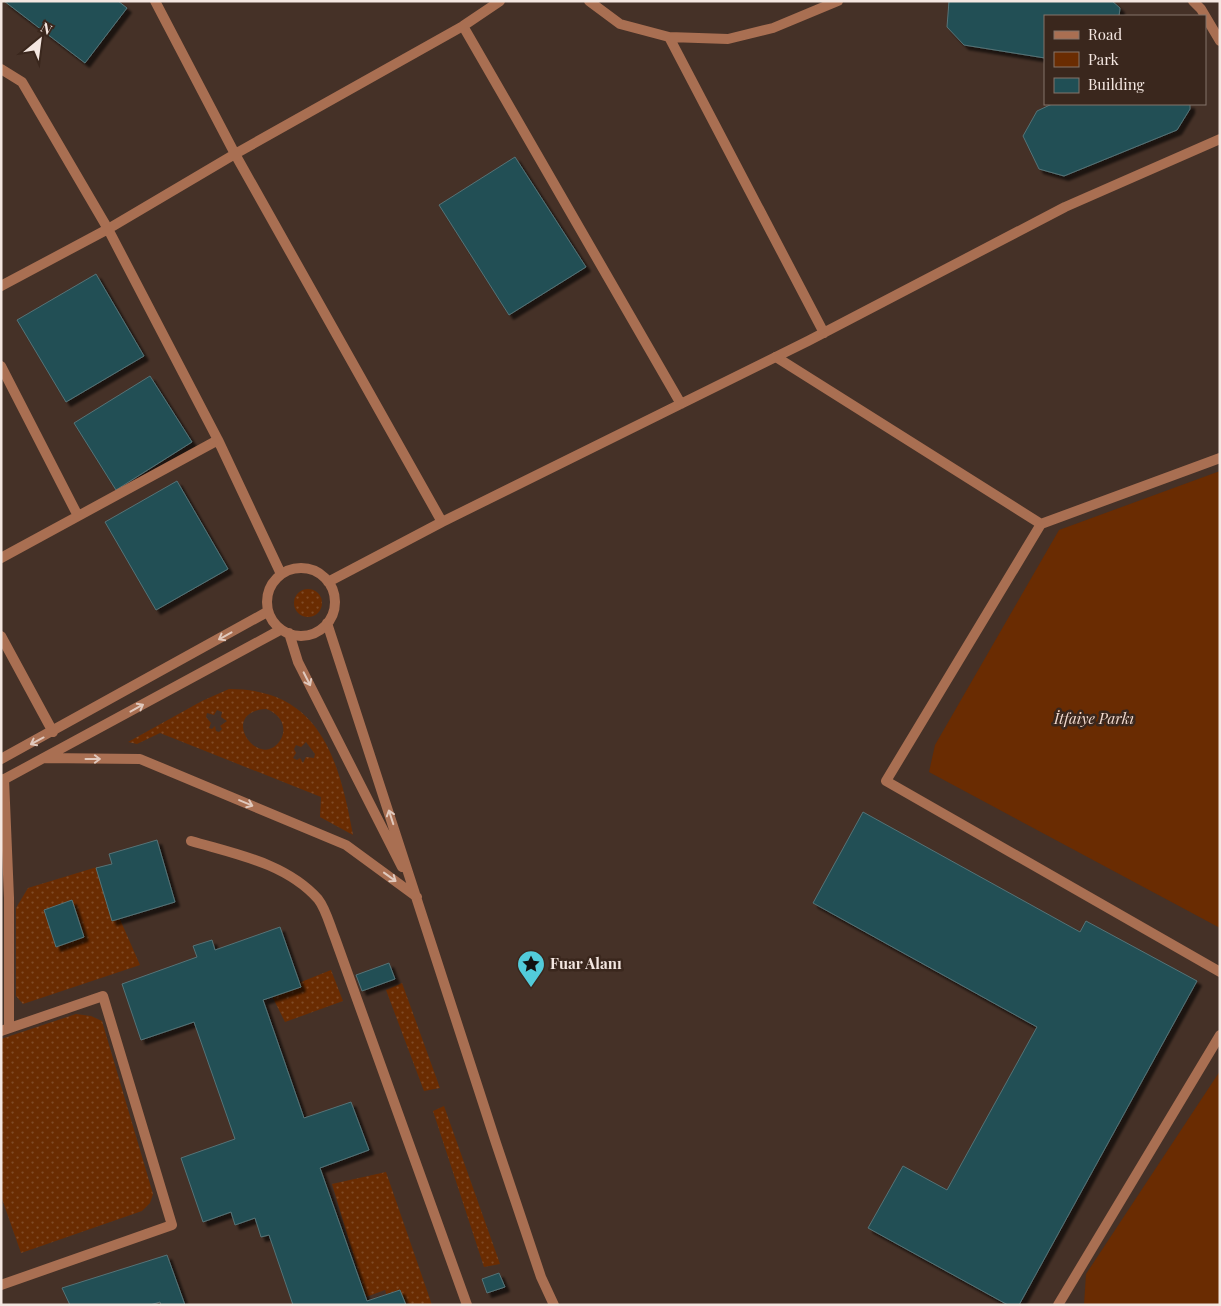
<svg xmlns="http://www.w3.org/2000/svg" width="1221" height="1306" font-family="'Playfair Display',serif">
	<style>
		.grass { fill: url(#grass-dots); fill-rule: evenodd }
		.green { fill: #6a2c02 }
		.building { fill: #204f55; stroke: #567377; filter: url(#shadow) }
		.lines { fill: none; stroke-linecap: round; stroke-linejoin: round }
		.lane { stroke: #a96f52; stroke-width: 10 }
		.street { stroke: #a96f52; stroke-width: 10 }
		.oneway { stroke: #e1c9bd }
		.labels { text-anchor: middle; stroke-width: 5; stroke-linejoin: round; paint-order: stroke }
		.park-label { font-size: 15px; font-style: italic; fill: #f2dace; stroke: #3a271d }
		.poi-label { font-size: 15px; font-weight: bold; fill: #f4e7e1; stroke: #3a271d; text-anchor: start }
	</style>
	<defs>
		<pattern id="grass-dots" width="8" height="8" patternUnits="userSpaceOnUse" patternTransform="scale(1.25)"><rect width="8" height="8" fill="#6a2c02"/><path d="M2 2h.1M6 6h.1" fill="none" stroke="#804b27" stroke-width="1.8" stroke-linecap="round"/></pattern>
		<filter id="shadow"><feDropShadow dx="4.5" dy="4.5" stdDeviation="1" flood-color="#0009"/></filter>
	</defs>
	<rect width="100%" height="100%" fill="#453127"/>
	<path class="grass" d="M294 603a14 14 0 1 1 28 0a14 14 0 1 1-28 0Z
		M229,689C320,689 339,759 353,835L320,817L321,797L160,733L137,744L128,742L202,701ZM266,709C279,713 288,726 281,739C260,774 216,712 266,709ZM217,710L222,712L221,717L227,721L220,726L222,729L219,732L216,731L215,726L212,729L209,728L211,723L206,717L207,713L214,715ZM306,742L315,754L314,758L306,757L303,763L300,758L297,760L293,758L296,753L294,749L296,745L301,747Z
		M97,867L140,965L23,1004L16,996V908L28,888Z
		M331,970L343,1001L285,1022L271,994Z
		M402,983L440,1088L424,1091L386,990Z
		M76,1014L91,1016L102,1021L153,1194L150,1203L142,1211L21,1253L1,1196V1039Z
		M444,1106L500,1264L484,1267L433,1111Z
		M386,1172L432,1305H390L385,1290L366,1297L332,1184Z"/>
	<path class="green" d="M1220,471V928L929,772L935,745L1059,530Z
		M1220,1071V1305H1084L1086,1274Z"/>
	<path class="building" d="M4,1H118L127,8L85,63Z
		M949,1H1112L1120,8L1119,16H1045V58L964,45L947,27Z
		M1052,104H1190V109L1177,130L1064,176L1039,169L1023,136L1037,111Z
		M515,157L586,267L509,315L439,205Z
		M96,274L144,356L66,402L17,320Z
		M150,376L192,442L116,490L74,423Z
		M177,481L228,569L156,610L105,522Z
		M863,812L1080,932L1086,921L1197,981L1019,1305H1008L868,1228L903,1166L947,1190L1037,1027L813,903Z
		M157,840L175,902L112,921L96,868L112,864L109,854Z
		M72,900L84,937L56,947L44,910Z
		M280,927L301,987L263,1000L304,1118L351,1102L369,1150L320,1168L367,1301L400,1290L406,1305H293L269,1235L261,1237L255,1218L235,1225L231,1212L203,1222L181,1158L235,1139L194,1022L141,1040L122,984L197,957L193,946L212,940L215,950Z
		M389,963L395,979L362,991L356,975Z
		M167,1255L185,1305H161L160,1302L150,1305H70L62,1288Z
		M499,1273L505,1287L487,1293L482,1279Z"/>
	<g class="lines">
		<path class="lane" d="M776,357L1041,524L1220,458
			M1041,524L886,781L1220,972
			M4,779L9,898V1028
			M191,841C235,854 286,863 318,899C326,909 330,926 335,938L467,1305
			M1,1031L103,996L172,1225L1,1285
			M1058,1305L1220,1035"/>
		<path class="street" d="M155,1L235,154L442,522
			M589,1L620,24L669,37L728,39L773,28L838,1
			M1193,1L1201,9L1220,41
			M463,26L681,404
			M669,37L824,333
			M1,69L22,82L108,229L218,440L281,574
			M1,286L108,229L235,154L463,26L500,1
			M1,366L78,516
			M1,558L218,440
			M267 602a34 34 0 1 1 68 0a34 34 0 1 1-68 0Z
			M328,582L442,522L808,341L1065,207L1220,139
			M327,623L496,1143L541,1277L554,1305
			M289,633L298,662L402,867
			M1,636L53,732
			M44,758L140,759L346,845L417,897
			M1,759L267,612
			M1,781L280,630"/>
	</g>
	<defs><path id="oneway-shaft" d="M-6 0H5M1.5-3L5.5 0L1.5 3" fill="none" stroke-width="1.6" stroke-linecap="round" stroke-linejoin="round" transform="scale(1.25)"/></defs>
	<g class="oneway">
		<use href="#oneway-shaft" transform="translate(225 636) rotate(151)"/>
		<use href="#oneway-shaft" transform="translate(307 679) rotate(63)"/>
		<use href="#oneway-shaft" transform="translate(137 708) rotate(-29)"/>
		<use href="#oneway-shaft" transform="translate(37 741) rotate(152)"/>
		<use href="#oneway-shaft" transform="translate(93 759)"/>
		<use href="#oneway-shaft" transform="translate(246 803) rotate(23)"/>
		<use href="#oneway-shaft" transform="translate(391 817) rotate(-108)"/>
		<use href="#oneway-shaft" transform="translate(390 877) rotate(36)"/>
	</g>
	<defs>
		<g id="sight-pin" transform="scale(1.4375)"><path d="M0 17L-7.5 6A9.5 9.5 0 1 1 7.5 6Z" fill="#52cbda" stroke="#3a271d"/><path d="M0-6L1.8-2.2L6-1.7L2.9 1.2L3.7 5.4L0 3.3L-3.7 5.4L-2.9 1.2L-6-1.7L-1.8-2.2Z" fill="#111"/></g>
	</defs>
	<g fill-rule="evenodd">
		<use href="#sight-pin" x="531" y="964"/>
	</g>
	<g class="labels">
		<g class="park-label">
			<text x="1094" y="724">İtfaiye Parkı</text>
		</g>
		<g class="poi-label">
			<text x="550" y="969">Fuar Alanı</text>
		</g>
	</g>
	<rect width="1221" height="1306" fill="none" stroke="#f4e7e1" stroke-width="5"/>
	<rect x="1044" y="15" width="162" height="90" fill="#3a271d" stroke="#84746b"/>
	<rect x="1054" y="31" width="25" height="8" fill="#a96f52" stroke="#84746b"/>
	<text x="1088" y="40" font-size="15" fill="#f4e7e1">Road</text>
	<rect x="1054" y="52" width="25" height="15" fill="#6a2c02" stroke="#84746b"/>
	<text x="1088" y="65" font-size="15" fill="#f4e7e1">Park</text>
	<rect x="1054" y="78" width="25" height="15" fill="#204f55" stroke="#84746b"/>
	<text x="1088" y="90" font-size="15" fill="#f4e7e1">Building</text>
	<g transform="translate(40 40) rotate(29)" stroke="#3a271d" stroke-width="4" paint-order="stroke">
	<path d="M0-4L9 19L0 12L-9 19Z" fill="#f4e7e1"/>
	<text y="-8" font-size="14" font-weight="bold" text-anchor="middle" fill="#f4e7e1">N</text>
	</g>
</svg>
